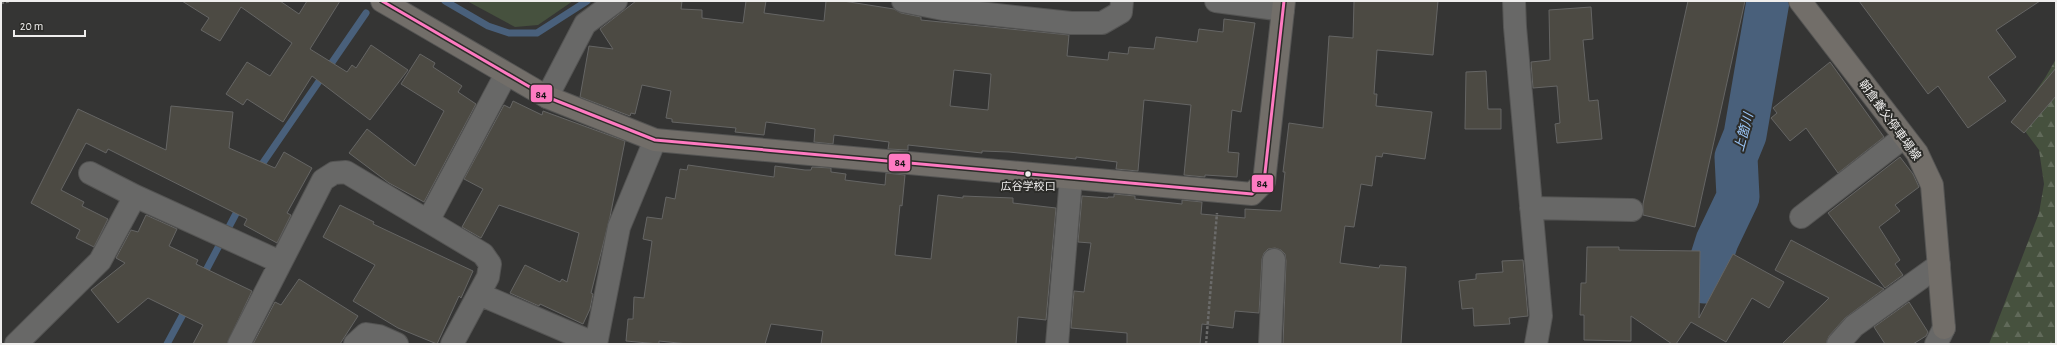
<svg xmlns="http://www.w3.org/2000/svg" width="2057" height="345" font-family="'Alegreya Sans','Noto Sans JP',sans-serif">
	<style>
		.grass { fill: #46513e }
		.forest { fill: url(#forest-firs) }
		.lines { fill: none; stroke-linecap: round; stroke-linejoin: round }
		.stream { stroke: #49607b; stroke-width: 7 }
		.river { stroke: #49607b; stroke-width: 43 }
		.building { fill: #4c4a43; stroke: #656564; fill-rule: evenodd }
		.minor-casing { stroke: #545453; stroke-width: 24 }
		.major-casing { stroke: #545453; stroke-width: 24 }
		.path { stroke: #6b6b6a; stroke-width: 2.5; stroke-dasharray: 3 2; stroke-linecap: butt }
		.minor { stroke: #686867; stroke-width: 22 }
		.major { stroke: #726e69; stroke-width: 22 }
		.bus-1-casing { stroke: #2c2c29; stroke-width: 6 }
		.bus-1 { stroke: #fe7ac1; stroke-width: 3 }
		.bus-dot { fill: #efeeed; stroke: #2c2c29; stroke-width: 1.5 }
		.labels { text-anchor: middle; stroke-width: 4; stroke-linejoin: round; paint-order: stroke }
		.bus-label { font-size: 11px; fill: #efeeed; stroke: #2c2c29 }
		.street-label { font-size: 12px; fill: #efeeed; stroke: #2c2c29 }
		.water-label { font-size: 13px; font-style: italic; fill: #9bc7fa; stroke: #2c2c29 }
		.line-badge { stroke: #2c2c29; stroke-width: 1.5 }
		.pale-badge-label { font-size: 11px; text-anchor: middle; font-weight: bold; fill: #111 }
	</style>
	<defs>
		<pattern id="forest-firs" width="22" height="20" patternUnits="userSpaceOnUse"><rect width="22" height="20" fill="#46513e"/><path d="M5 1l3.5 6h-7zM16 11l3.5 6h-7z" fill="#616a5a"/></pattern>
	</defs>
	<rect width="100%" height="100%" fill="#353534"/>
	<path class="grass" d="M467,1H573L538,25L515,27Z"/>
	<path class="forest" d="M2056,59V344H1989L2039,213L2044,184L2039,150L2016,119L2045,78Z"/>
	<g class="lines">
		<path class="stream" d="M445,1L488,26L509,33H537L587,1
			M258,170L366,13
			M203,276L240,206
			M167,344L187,307"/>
		<path class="river" d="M1704,282L1717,241L1738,197L1736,157L1745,135L1768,1"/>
	</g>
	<path class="building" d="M182,1H280L299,14L307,1H340L310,49L347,72L352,65L356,68L371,45L408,70L370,120L312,76L283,122L247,99L243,105L226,94L247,62L270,76L292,43L241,7L220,41L201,30L209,18Z
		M636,1H682L681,9L702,10V18L743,23L746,1H766L764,13L824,21L826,1H843L894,9L901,13L921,17V20L1069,35L1067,56L1108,60L1109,52L1128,54L1129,47L1154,49L1156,37L1197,42L1199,29L1223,32L1224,19L1255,23L1241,112L1232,110L1228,152L1239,153L1237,177L1205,175V177L1184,175L1191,105L1144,100L1138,171L1116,169L1117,162L1076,157V159L1009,152L982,151V153L908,145V150L888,149L889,142L834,135L833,144L814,142L815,129L766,122L764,135L735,132L736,128L672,122V119L666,118L671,91L642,85L635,114L631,113L630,116L580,97L589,46L613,49L600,29ZM954,70L991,74L988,110L950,106Z
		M1354,1H1438L1433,55L1377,50L1374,94H1377L1376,106L1432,112L1425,159L1383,153L1382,157L1376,156L1372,186L1361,184L1354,227L1345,226L1340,263L1379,268L1380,265L1406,267L1401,344H1283L1286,261L1285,254L1281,250L1275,248L1268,249L1264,253L1262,259L1259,313L1235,311L1233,328L1202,324L1200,344H1127V333L1071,328L1074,291L1084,292L1091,243L1078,242L1082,196L1108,198V197H1114V194L1135,196V199L1182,204V200L1202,202L1201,214L1245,218V209L1281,211L1285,172H1283L1289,123L1323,128L1329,36L1353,38Z
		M1688,1H1745L1695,227L1643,215V204Z
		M1859,1H2040L1996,30L2016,57L1988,77L2006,101L1968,128L1938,86L1928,94Z
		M1591,7L1593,39L1583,40L1589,101L1598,100L1602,139L1557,143L1555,124L1560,123L1557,86L1533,88L1531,62L1550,60L1549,10Z
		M420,54L435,63L433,67L462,86L458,92L476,104L424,202L389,183L349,153L367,129L415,166L444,111L401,84Z
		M1830,62L1884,137L1838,173L1806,128L1790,141L1771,118L1777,113L1773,108Z
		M2056,68V96L2024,133L2011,122Z
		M1486,71L1488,109H1501V129H1465L1466,72Z
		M513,101L542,115L543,111L625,141L610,217L591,293L593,294L590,309L583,324L540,304L539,306L510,293L525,265L560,282L562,279L567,282L579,233L499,205L481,238L462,227L483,189L464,179L504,105L510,108Z
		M171,106L233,112L229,148L275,168L284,152L312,168L287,213L291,215L277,243L244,225L247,219L108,149L106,153L86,143L61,190L84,202L82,206L108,219L94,247L76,238L80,230L31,203L78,109L166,150Z
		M1900,157L1913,174L1919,187L1895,205L1900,211L1879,227L1900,260L1895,264L1903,275L1885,288L1828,213Z
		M688,165L774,177L775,166L805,170H811L812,167L831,168V172L846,174L845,180L885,185L886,173L905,175L902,206L900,205L895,255L931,259L938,195L963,198V196L1013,198V203L1056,208L1046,320L1018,317L1016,344H821L823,331L771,324L765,344H688L659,341V344L626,341L628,319H633L634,297L644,298L652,241L643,239L647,217L662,219L666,197L675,199L680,169L687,170Z
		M340,205L374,222L373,224L473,271L461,298L459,296L437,344L398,328L353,301L375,265L323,237Z
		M146,215L177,229L169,246L198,260L196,264L252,291L227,344H193L203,325L148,298L118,323L91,290L125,263L116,258L131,230L138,232Z
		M1791,240L1884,289L1845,318L1829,336L1826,344H1782L1829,298L1775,270Z
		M1587,247H1619V250L1700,251L1699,318L1733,254L1784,282L1769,308L1752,298L1726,342L1691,322L1676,344H1672L1631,316V341L1584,340V315H1580L1581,283H1586Z
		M1523,260L1528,316L1509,318L1510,324L1474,326L1473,308L1462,309L1459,281L1476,279V274L1503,272L1502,261Z
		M299,279L358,316L340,344H253L275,302L281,305Z
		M1909,302L1928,332L1926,336L1913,344H1885L1874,327Z"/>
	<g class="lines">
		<g class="minor-casing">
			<path id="minor" d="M903,1L943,9L1071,23H1102L1121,12L1122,1
				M1216,1L1283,10
				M1514,1L1515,27L1541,316L1536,344
				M547,97L585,24L616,1
				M90,173L135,196L280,262
				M1531,208L1632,210
				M1801,217L1904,137
				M428,221L506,74
				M479,294L596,344
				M16,344L100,261L135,196
				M239,344L323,180L334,173L346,172L483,254L490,264L488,277L452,344
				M355,344L366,334L379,336L397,344
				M596,344L619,227L655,140
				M1057,344L1071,178
				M1270,344L1274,260
				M1838,344L1854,326L1939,265
				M1936,344L1944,328"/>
		</g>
		<g class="major-casing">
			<path id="major" d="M382,1L547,97L655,140L1252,194L1264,182L1284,1
				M1800,1L1917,153L1932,185L1944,328"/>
		</g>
		<path class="path" d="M1,3L11,1
			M1206,344L1217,213"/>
		<use href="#minor" class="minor"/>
		<use href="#major" class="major"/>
		<g class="bus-1-casing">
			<path id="bus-1" d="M382,1L547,97L655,140L1252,194L1264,182L1284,1"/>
		</g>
		<use href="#bus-1" class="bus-1"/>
	</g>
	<circle class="bus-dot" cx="1028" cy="174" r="3.5"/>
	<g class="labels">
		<g class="bus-label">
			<text x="1028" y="190">広谷学校口</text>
		</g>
		<g class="street-label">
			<text transform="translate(1890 120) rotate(54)" y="4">朝倉養父停車場線</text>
		</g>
		<g class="water-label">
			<text transform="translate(1743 132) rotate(-75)" y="5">上箇川</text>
		</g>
	</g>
	<g class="line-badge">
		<rect x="530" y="84" width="23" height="19" rx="4" fill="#fe7ac1"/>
		<rect x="888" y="153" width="23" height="19" rx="4" fill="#fe7ac1"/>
		<rect x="1251" y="174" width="23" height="19" rx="4" fill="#fe7ac1"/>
	</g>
	<g class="pale-badge-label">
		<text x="541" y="98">84</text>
		<text x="900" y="166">84</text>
		<text x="1262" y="187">84</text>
	</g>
	<rect width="2057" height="345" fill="none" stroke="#efeeed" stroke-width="4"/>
	<path d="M14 30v6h71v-6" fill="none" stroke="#efeeed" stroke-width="2"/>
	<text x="20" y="30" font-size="12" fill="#efeeed" stroke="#2c2c29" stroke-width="3" paint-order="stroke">20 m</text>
</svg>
